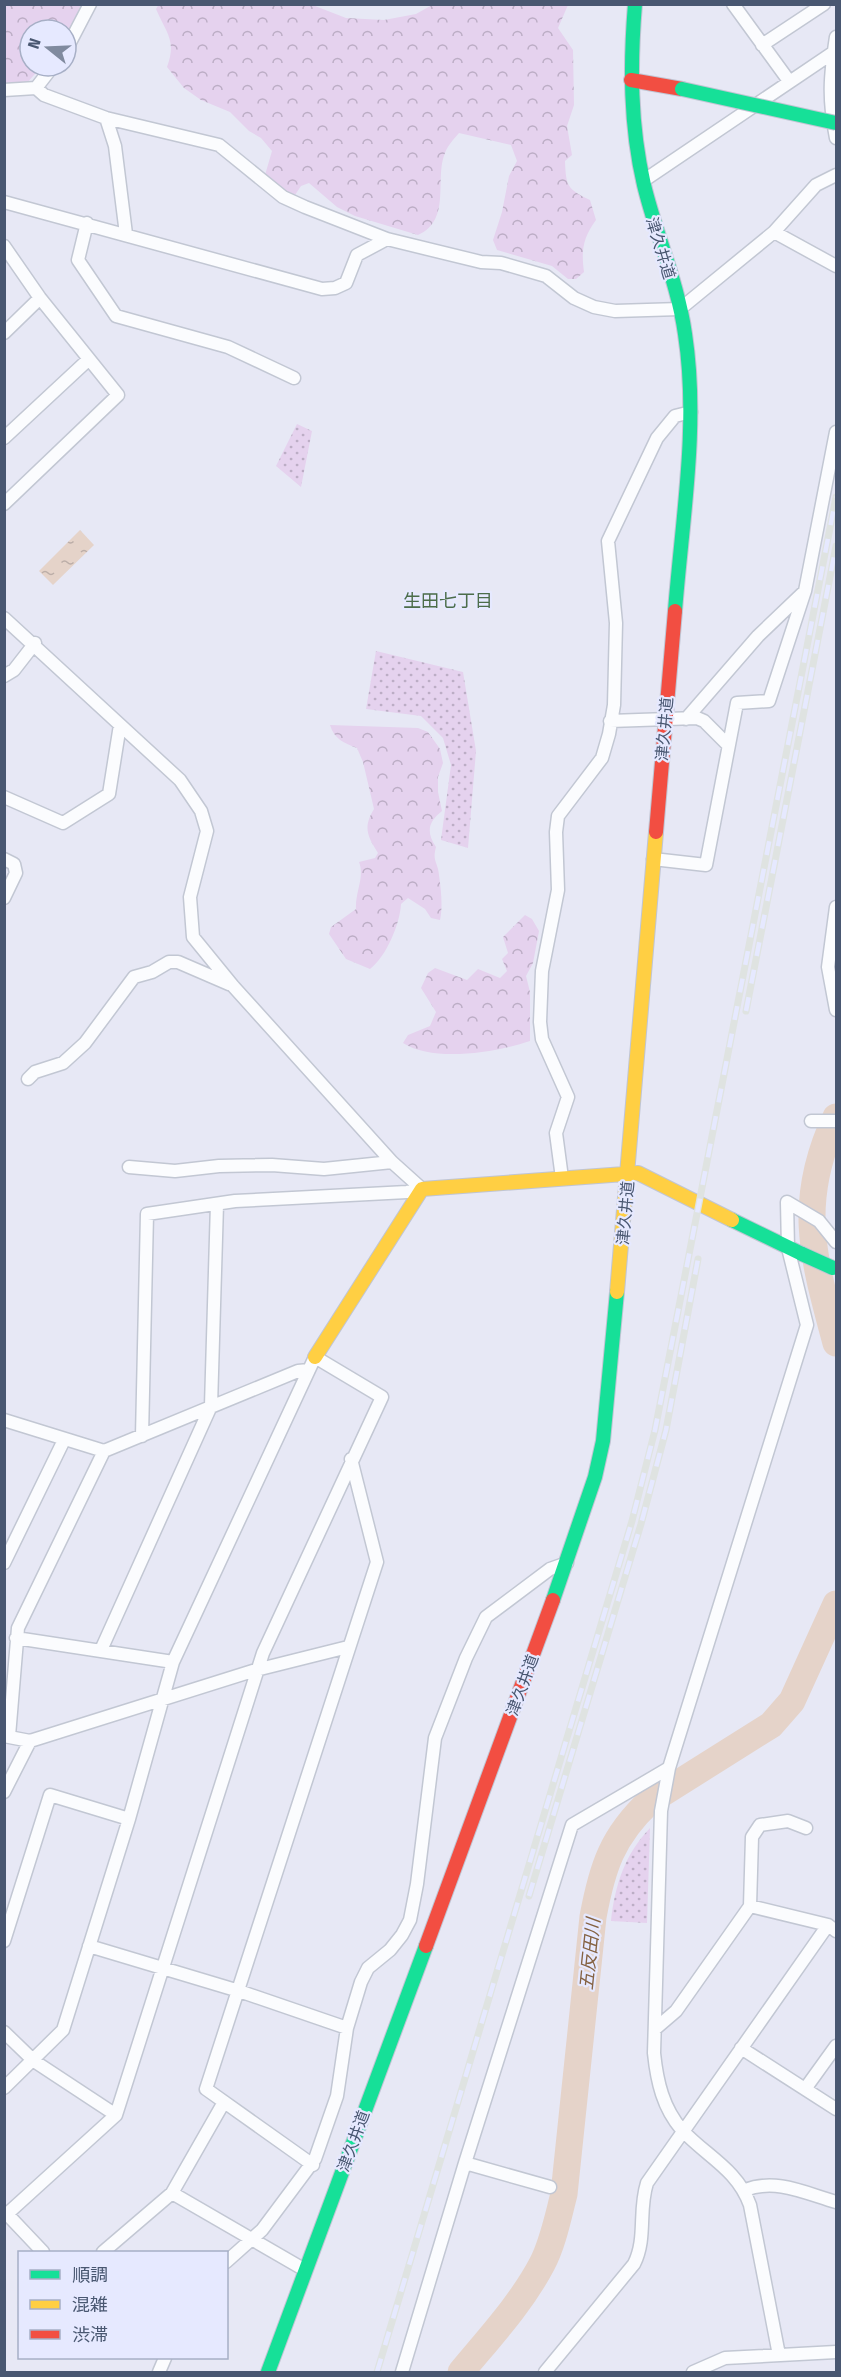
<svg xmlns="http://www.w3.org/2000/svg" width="841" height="2377" font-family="'Fira Sans Condensed','Noto Sans JP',sans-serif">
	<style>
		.forest { fill: url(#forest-crowns) }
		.park { fill: url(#park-dots) }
		.water { fill: url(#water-ripples) }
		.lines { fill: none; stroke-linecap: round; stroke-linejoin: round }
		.river { stroke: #e5d3c9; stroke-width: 27 }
		.street-casing { stroke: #c2c7d3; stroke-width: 15 }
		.fast-casing { stroke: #c0c5d3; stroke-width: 16 }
		.slow-casing { stroke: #c0c5d3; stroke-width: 16 }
		.jam-casing { stroke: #c0c5d3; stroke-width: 16 }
		.street { stroke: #fbfcfe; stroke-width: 12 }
		.fast { stroke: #16e098; stroke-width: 14 }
		.slow { stroke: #ffcf43; stroke-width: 14 }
		.jam { stroke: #f24e42; stroke-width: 14 }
		.rail-casing { stroke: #dfe3e1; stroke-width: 7 }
		.rail { stroke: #e6e9ff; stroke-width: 4.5; stroke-dasharray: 14; stroke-linecap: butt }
		.fast-bridge-casing { stroke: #c0c5d3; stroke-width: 16; stroke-linecap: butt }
		.fast-bridge { stroke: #16e098; stroke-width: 14 }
		.labels { text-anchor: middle; stroke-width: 4.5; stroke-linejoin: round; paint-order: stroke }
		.street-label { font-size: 16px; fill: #495771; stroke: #e6e9ff }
		.neighbourhood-label { font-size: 18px; fill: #4c6d4b; stroke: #e6e9ff }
		.water-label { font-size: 18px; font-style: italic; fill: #856243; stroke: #e6e9ff }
	</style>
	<defs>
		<pattern id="forest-crowns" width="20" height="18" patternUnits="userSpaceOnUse" patternTransform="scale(1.5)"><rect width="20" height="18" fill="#e5d2ee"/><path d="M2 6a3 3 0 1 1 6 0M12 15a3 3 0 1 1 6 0" fill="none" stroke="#bcadc5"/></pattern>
		<pattern id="park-dots" width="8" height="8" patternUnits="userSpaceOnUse" patternTransform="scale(1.5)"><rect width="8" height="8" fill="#e5d2ee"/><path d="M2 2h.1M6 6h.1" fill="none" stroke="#bcadc5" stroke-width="1.8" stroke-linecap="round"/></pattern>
		<pattern id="water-ripples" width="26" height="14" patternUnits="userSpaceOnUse" patternTransform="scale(1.5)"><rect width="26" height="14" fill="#e5d3c9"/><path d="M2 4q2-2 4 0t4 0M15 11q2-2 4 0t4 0" fill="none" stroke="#bcaea8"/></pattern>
	</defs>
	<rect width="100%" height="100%" fill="#e7e8f5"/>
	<path class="forest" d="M159,4H310L346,18L384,20L416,14L432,5H568L558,28L573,50L574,105L567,126L572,155L565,161C566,186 567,189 590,200L596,220C583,238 581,250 584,272L576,279H568L552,266L497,250L493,240L502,212L509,176L517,161L511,145L459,133C454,139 448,145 445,153C434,179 452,220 418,235L355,216L337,207L309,183L301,186L295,195L286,192L265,175L272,151L261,138L249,131L230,112L201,100L184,88L167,67C177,40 166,33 156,9Z
		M5,5H81L66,36V30H30V66H42L26,84L5,83Z
		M330,725L418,728L428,732L440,749L443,763L438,777V792L442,811C428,822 426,832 436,847C432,862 438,862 439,875C441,889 443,907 440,920L431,918L425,909L408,898L401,904C400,924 386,957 370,969L346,959L329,934L331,927L356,909C355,892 365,877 359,862L375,858L378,853C367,836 363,827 374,809L363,762L357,748C344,743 334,739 330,725Z
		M525,915L532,919L539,931L533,963L526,976L530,992V1041C497,1052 434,1063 403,1043L408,1035L430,1026L436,1012L421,988L428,973L435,968L467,980L478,969L500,978L507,971L502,959L508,953L503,937Z"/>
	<path class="park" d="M297,424L312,431L301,487L276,466Z
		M376,651L463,672L476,751L468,848L441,840L451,765L443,738L421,716L366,709Z
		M650,1828L647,1923L611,1921C615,1885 625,1854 650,1828Z"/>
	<path class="water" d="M80,530L94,545L53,585L39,571Z"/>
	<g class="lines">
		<path class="river" d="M836,1117C796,1202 813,1257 836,1343
			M461,2372C489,2338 521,2304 542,2264C553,2243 558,2217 564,2194L593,1917C602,1868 612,1836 650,1801L771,1725L792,1701L836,1604"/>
		<g class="street-casing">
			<path id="street" d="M733,4L789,81
				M836,37C830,76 828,98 836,138
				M762,45L824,4
				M66,50L90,4
				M36,88L44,95L106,118L219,145L283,197L305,207L387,239L481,262L501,263L546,276L574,298L594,307L615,311L680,309L774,232L836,266
				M4,90L36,88L53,66
				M106,118L115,146L126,234
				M643,181L834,52
				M4,202L322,289L335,288L346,283L357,255L387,239
				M87,223L78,260L116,316L228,347L294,378
				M774,232L816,185L836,175
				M4,246L40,298L118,395L4,504
				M4,333L40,298
				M4,438L89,359
				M4,618L180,780L201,811L207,831L190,897L193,937L233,986L392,1162L422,1189
				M4,676L14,670L35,643
				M686,719L758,636L804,592
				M610,721L697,718L704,721L728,745
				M4,797L63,823L109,794L120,725
				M4,859L14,864L16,873L4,898
				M653,859L706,865L737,703L769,701L805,591L836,432
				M836,907L828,967L836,1010
				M28,1079L35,1072L63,1063L85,1043L134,977L152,972L169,962H178L229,984
				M811,1121H836
				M129,1167L175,1171L219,1166L272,1165L324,1169L392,1162
				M562,1178L556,1133L568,1097L542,1039L540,1022L542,971L558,890L556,832L558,816L602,758L609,734L614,705L616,623L608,541L657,438L675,416L691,412
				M4,1420L104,1451
				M142,1436L147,1214L235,1201L407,1192L422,1189
				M4,1563L64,1440
				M16,1638L173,1662
				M101,1650L211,1406L217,1204
				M4,1736L30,1741L256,1670L348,1647
				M9,1736L18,1628L104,1451L298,1371L309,1370
				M4,1792L30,1741
				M750,1906L828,1925L836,1931
				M4,1941L50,1795L129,1819
				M89,1946L239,1991L347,2028
				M655,2029L676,2011L750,1906L752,1837L760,1825L788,1821L806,1828
				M4,2032L34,2061L116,2115
				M741,2048L836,2109
				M4,2088L63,2030L129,1819L173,1662L315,1357L382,1397L263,1653L116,2115L7,2214L43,2252
				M805,2089L836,2046
				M465,2163L550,2187
				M313,2165L206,2089L377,1562L351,1459
				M745,2190C776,2178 805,2193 836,2202
				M172,2193L305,2270
				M103,2252L172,2193L224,2102
				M226,2262L262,2230L315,2159L337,2096L347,2028L361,1982L368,1968L390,1950L402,1935L410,1920L417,1884L435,1738L466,1658L486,1617L550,1569L567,1563
				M779,2355L750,2205C737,2169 706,2156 682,2130C663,2108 657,2082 654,2053L661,1811L669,1768L807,1325L788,1248L787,1202L819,1221L836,1242
				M159,2372L165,2358
				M402,2372L465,2163L572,1825L669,1768
				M545,2372L634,2264C647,2238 638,2211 647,2183L828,1925
				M693,2372L725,2358L836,2352"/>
		</g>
		<g class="fast-casing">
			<path id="fast" d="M635,4C630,65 630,125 644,185C656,235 678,283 685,334C699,425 682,520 675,611
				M732,1220L802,1254
				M553,1600L595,1477L603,1441L617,1292
				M268,2372L426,1946"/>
		</g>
		<g class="slow-casing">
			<path id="slow" d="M617,1292L656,832
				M315,1357L422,1189L638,1173L732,1220"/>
		</g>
		<g class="jam-casing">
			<path id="jam" d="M631,80L682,89
				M656,832L675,611
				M426,1946L553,1600"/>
		</g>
		<use href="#street" class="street"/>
		<use href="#fast" class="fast"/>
		<use href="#slow" class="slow"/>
		<use href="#jam" class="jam"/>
		<g class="rail-casing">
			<path id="rail" d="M746,1011L836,546
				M529,1896L641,1524L666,1430L698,1259
				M377,2372L632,1521L655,1430L836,497"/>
		</g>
		<use href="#rail" class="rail"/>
		<g class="fast-bridge-casing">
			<path id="fast-bridge" d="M682,89L836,123
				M802,1254L833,1268"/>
		</g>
		<use href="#fast-bridge" class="fast-bridge"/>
	</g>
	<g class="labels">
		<g class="street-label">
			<text transform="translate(661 248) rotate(73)" y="6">津久井道</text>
			<text transform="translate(664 729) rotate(-85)" y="6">津久井道</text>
			<text transform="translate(625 1213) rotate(-85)" y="6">津久井道</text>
			<text transform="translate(522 1685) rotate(-70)" y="6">津久井道</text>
			<text transform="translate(353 2141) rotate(-70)" y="6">津久井道</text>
		</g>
		<g class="neighbourhood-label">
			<text x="448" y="607">生田七丁目</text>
		</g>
		<g class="water-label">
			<text transform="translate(590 1954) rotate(-84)" y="6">五反田川</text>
		</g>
	</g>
	<rect width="841" height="2377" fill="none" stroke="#495771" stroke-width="12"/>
	<rect x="18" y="2251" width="210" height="108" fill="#e6e9ff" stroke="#a7afc6" stroke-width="1.5"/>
	<rect x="30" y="2270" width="30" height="9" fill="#16e098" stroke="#a7afc6" stroke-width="1.5"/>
	<text x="72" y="2281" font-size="18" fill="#495771">順調</text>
	<rect x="30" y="2300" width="30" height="9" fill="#ffcf43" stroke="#a7afc6" stroke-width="1.5"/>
	<text x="72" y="2311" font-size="18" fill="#495771">混雑</text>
	<rect x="30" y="2330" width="30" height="9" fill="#f24e42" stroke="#a7afc6" stroke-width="1.5"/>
	<text x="72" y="2341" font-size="18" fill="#495771">渋滞</text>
	<g transform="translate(48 48) rotate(288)"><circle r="28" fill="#e6e9ff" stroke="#a7afc6" stroke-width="1.5"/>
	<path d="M0-4.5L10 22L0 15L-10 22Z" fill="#808a9f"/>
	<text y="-9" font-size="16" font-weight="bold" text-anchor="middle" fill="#495771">N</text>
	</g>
</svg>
